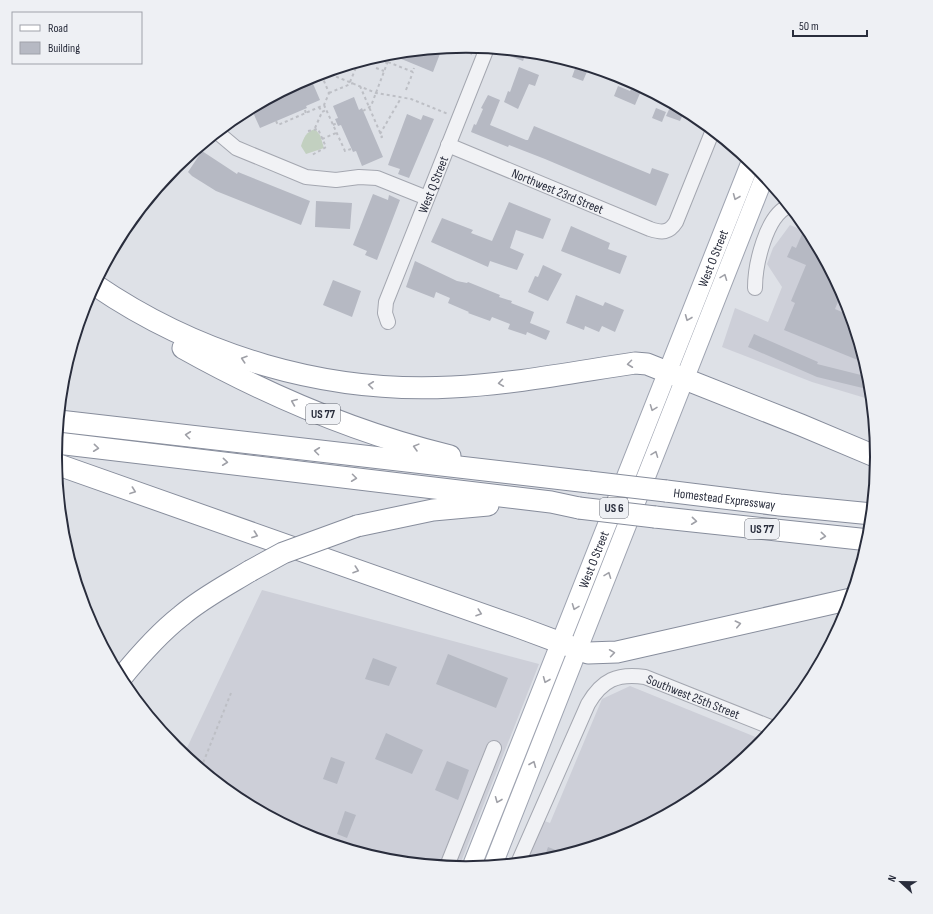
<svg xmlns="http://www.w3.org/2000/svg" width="933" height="914" font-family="'Sofia Sans Condensed',sans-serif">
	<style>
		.built { fill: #cdcfd8 }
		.green { fill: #c2d0c0 }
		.building { fill: #b6b9c3 }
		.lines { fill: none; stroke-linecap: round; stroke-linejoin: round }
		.minor-casing { stroke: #a4a7b0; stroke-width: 16 }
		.major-casing { stroke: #9fa4b1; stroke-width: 20 }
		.highway-casing { stroke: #878d9c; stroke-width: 23 }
		.path { stroke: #bdbfc5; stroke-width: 2; stroke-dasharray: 3 3; stroke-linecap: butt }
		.minor { stroke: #f1f2f5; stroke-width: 14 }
		.major { stroke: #fff; stroke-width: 18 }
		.highway { stroke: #fff; stroke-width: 21 }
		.highway-bridge-casing { stroke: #878d9c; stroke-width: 23; stroke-linecap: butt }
		.highway-bridge { stroke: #fff; stroke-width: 21 }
		.oneway { stroke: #9fa0a7 }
		.labels { text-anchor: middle; stroke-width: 3; stroke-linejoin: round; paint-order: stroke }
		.shield { fill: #eef0f4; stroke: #646873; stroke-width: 1 }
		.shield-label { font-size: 12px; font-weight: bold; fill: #292d3c }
		.street-label { font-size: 13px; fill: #292d3c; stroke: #eef0f4 }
		.rim { fill: none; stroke: #292d3c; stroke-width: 2 }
	</style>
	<rect width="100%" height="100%" fill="#dee1e7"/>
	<path class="built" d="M790,225L811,234L846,300L870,377L872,400L812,382L722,347L735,308L768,322L782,287L767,264L773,248Z
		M262,590L539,664L459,867L386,860L309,837L238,799L184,754Z
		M630,686L763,740L757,748L695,799L624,837L546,860L525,862L542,820L550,823L602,699Z"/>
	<path class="green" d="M315,129L320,135L324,148L306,154L301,146C304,137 306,132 315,129Z"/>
	<path class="building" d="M436,49L441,51L433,72L399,58L401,52Z
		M500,49L521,51L526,53L523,61L500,52Z
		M577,63L589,67L583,81L572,77Z
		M519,67L539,75L535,86L529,84L518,109L504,102L508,91L510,92Z
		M311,79L320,100L306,106L307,108L260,128L251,108L297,84Z
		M618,86L630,91L632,87L641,91L635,105L614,96Z
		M488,95L500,100L490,125L526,140H528L534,126L650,174L652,168L669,174L656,206L545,159L509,145L508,147L471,132L474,124L476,125L483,109L481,108Z
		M354,97L359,110L362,108L383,157L362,166L356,151L353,152L341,125L338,126L335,119L338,118L333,106Z
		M672,103L685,110L680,121L666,116Z
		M656,108L666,112L662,122L652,118Z
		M407,114L421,120L423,115L434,119L409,178L398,174L400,169L388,165Z
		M202,151L237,174L238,172L310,201L301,225L216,191L192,176L188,172Z
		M373,194L388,200L389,195L400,200L377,260L365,255L367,251L353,245Z
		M316,201L352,203L350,229L315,227Z
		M509,202L551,219L543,239L516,230L510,248L524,254L517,270L490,261L488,267L431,242L442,218L473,230L471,233L492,241Z
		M571,226L610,243L608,249L627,256L620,274L561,251Z
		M802,234L813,238L842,292L835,309L851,316L865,363L784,330L795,303L791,301L806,265L787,257L792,246L796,248Z
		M415,261L457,281L467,283L468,282L500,295L499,297L512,301L511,303L534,312L530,323L550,331L546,340L527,332L526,335L508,329L510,324L492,317L490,321L468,313L469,312L448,303L450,298L436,292L434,298L406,287Z
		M543,265L562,274L548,301L528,292L535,276L538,277Z
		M333,280L361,291L352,317L323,305Z
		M576,295L603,306L605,302L624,310L615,332L602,326L599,332L585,326L584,330L566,323Z
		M754,334L818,362L817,364L865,376L864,380L870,382L871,390L817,377L748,347Z
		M448,654L508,678L496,708L436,684Z
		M373,658L397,667L389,686L365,679Z
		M386,733L423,750L412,774L375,759Z
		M331,757L345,762L337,784L323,779Z
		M447,761L469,770L458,800L435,790Z
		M345,811L356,815L347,838L337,834Z
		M548,847L566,854L543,861Z"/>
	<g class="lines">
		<g class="minor-casing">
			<g id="minor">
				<path d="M217,132L236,148L306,177L336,180L359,177L377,178L427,198"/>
				<path id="s1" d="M448,145L650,229C662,233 669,233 676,222L713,130"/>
				<path d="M755,288C755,265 766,215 789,206"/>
				<path id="s2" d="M388,322L385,313L386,302L487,48"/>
				<path id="s3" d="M518,863L588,704C602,680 617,673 645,677L773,728"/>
				<path d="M447,866L494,748"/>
			</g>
		</g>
		<g class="major-casing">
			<g id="major">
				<path d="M493,865L765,175"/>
				<path id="s4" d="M471,868L751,161"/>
			</g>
		</g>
		<g class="highway-casing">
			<g id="highway">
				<path d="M95,285C199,356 326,394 452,387C514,384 575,372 635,363L647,364L801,425L877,457"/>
				<path d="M183,348C267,395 356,433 450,456"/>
				<path d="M59,421L589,482"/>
				<path d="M57,443L551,502L579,508"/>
				<path d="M56,464L521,628L588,653L617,652L851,599"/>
				<path id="s5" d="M666,491L780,505L872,514"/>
				<path d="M655,517L869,540"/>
				<path d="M357,526L433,510L488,505"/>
				<path d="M121,678C139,656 158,634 181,616C202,598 227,585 250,571"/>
			</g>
		</g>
		<path class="path" d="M454,47L472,54
			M374,58L387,63
			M360,62L366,64
			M388,62L413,72L414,68
			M376,68L384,71
			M325,72L376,93L411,99L448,114
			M350,82L358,63
			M360,86L382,137L378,138
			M406,90L413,72
			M329,93L353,83
			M324,105L345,151L351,149
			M319,107L322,112L326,110
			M305,110L306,114
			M363,111L371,106L391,53
			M276,121L278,125L324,105L329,93L321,74
			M333,125L337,123
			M315,128L322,112
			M308,131L318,129L326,147L312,155
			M380,134L401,98
			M322,139L336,133
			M201,768L231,693"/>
		<use href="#minor" class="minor"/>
		<use href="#major" class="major"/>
		<use href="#highway" class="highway"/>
		<g class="highway-bridge-casing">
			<path id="highway-bridge" d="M589,482L666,491
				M579,508L655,517
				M250,571L283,553L357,526"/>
		</g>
		<use href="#highway-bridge" class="highway-bridge"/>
	</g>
	<defs><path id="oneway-chevron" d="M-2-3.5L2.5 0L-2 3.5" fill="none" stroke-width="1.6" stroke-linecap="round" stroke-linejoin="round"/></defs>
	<g class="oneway">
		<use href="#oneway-chevron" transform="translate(736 197) rotate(112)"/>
		<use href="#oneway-chevron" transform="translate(724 277) rotate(-69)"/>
		<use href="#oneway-chevron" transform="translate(688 318) rotate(112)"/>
		<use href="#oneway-chevron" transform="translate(244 359) rotate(-162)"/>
		<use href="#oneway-chevron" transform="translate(630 364) rotate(173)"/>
		<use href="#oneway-chevron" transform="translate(501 383) rotate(172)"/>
		<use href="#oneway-chevron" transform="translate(371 385) rotate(-174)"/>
		<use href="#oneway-chevron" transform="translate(294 402) rotate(-158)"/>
		<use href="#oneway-chevron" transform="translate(653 408) rotate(111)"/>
		<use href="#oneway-chevron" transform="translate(188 435) rotate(-173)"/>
		<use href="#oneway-chevron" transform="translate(416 447) rotate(-165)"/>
		<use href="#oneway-chevron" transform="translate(96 448) rotate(6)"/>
		<use href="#oneway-chevron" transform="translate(317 451) rotate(-173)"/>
		<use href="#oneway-chevron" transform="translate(655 454) rotate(-69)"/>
		<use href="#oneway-chevron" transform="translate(225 462) rotate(6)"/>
		<use href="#oneway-chevron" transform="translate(354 478) rotate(7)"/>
		<use href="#oneway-chevron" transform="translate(133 491) rotate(20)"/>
		<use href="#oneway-chevron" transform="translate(694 521) rotate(6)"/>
		<use href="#oneway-chevron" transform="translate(255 535) rotate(20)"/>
		<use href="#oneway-chevron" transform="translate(823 536) rotate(6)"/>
		<use href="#oneway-chevron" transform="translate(356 570) rotate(19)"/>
		<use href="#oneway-chevron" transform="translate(608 575) rotate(-69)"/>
		<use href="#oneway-chevron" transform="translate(575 607) rotate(111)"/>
		<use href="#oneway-chevron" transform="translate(479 613) rotate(19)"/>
		<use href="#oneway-chevron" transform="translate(738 624) rotate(-13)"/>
		<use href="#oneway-chevron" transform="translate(612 653) rotate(-8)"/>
		<use href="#oneway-chevron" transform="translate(546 680) rotate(112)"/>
		<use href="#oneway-chevron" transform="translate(533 764) rotate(-68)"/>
		<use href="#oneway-chevron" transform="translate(498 800) rotate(112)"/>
	</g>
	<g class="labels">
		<g class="shield">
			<rect x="306" y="404" width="34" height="20" rx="3"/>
			<rect x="600" y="498" width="28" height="20" rx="3"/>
			<rect x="745" y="519" width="34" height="20" rx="3"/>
		</g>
		<g class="shield-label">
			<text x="323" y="418">US 77</text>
			<text x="614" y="512">US 6</text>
			<text x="762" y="533">US 77</text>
		</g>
		<g class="street-label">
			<text dy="5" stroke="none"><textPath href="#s2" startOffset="147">West Q Street</textPath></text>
			<text dy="5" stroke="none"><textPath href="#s1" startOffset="119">Northwest 23rd Street</textPath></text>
			<text dy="5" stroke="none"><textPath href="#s4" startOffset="656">West O Street</textPath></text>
			<text dy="5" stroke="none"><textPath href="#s5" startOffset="59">Homestead Expressway</textPath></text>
			<text dy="5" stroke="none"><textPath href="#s4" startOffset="332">West O Street</textPath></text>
			<text dy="5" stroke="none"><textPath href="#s3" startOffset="294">Southwest 25th Street</textPath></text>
		</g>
	</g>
	<path d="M0 0H933V914H0ZM62 457a404 404 0 1 1 808 0a404 404 0 1 1-808 0Z" fill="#eef0f4" fill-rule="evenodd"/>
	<path class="rim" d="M62 457a404 404 0 1 1 808 0a404 404 0 1 1-808 0Z"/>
	<rect x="12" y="12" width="130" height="52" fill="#eef0f4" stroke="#9fa2aa"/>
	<rect x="20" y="25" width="20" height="6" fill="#ffffff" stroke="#9fa2aa"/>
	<text x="48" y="32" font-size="12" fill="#292d3c">Road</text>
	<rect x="20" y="42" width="20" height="12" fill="#b6b9c3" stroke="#9fa2aa"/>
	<text x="48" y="52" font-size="12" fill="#292d3c">Building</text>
	<g transform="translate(901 882) rotate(292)" stroke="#eef0f4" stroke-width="3" paint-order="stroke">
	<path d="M0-3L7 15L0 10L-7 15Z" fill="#292d3c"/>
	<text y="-6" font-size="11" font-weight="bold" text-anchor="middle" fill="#292d3c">N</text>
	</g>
	<path d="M793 30v6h74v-6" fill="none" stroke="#292d3c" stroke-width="2"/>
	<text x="799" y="30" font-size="12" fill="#292d3c" stroke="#eef0f4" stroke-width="3" paint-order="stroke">50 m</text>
</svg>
